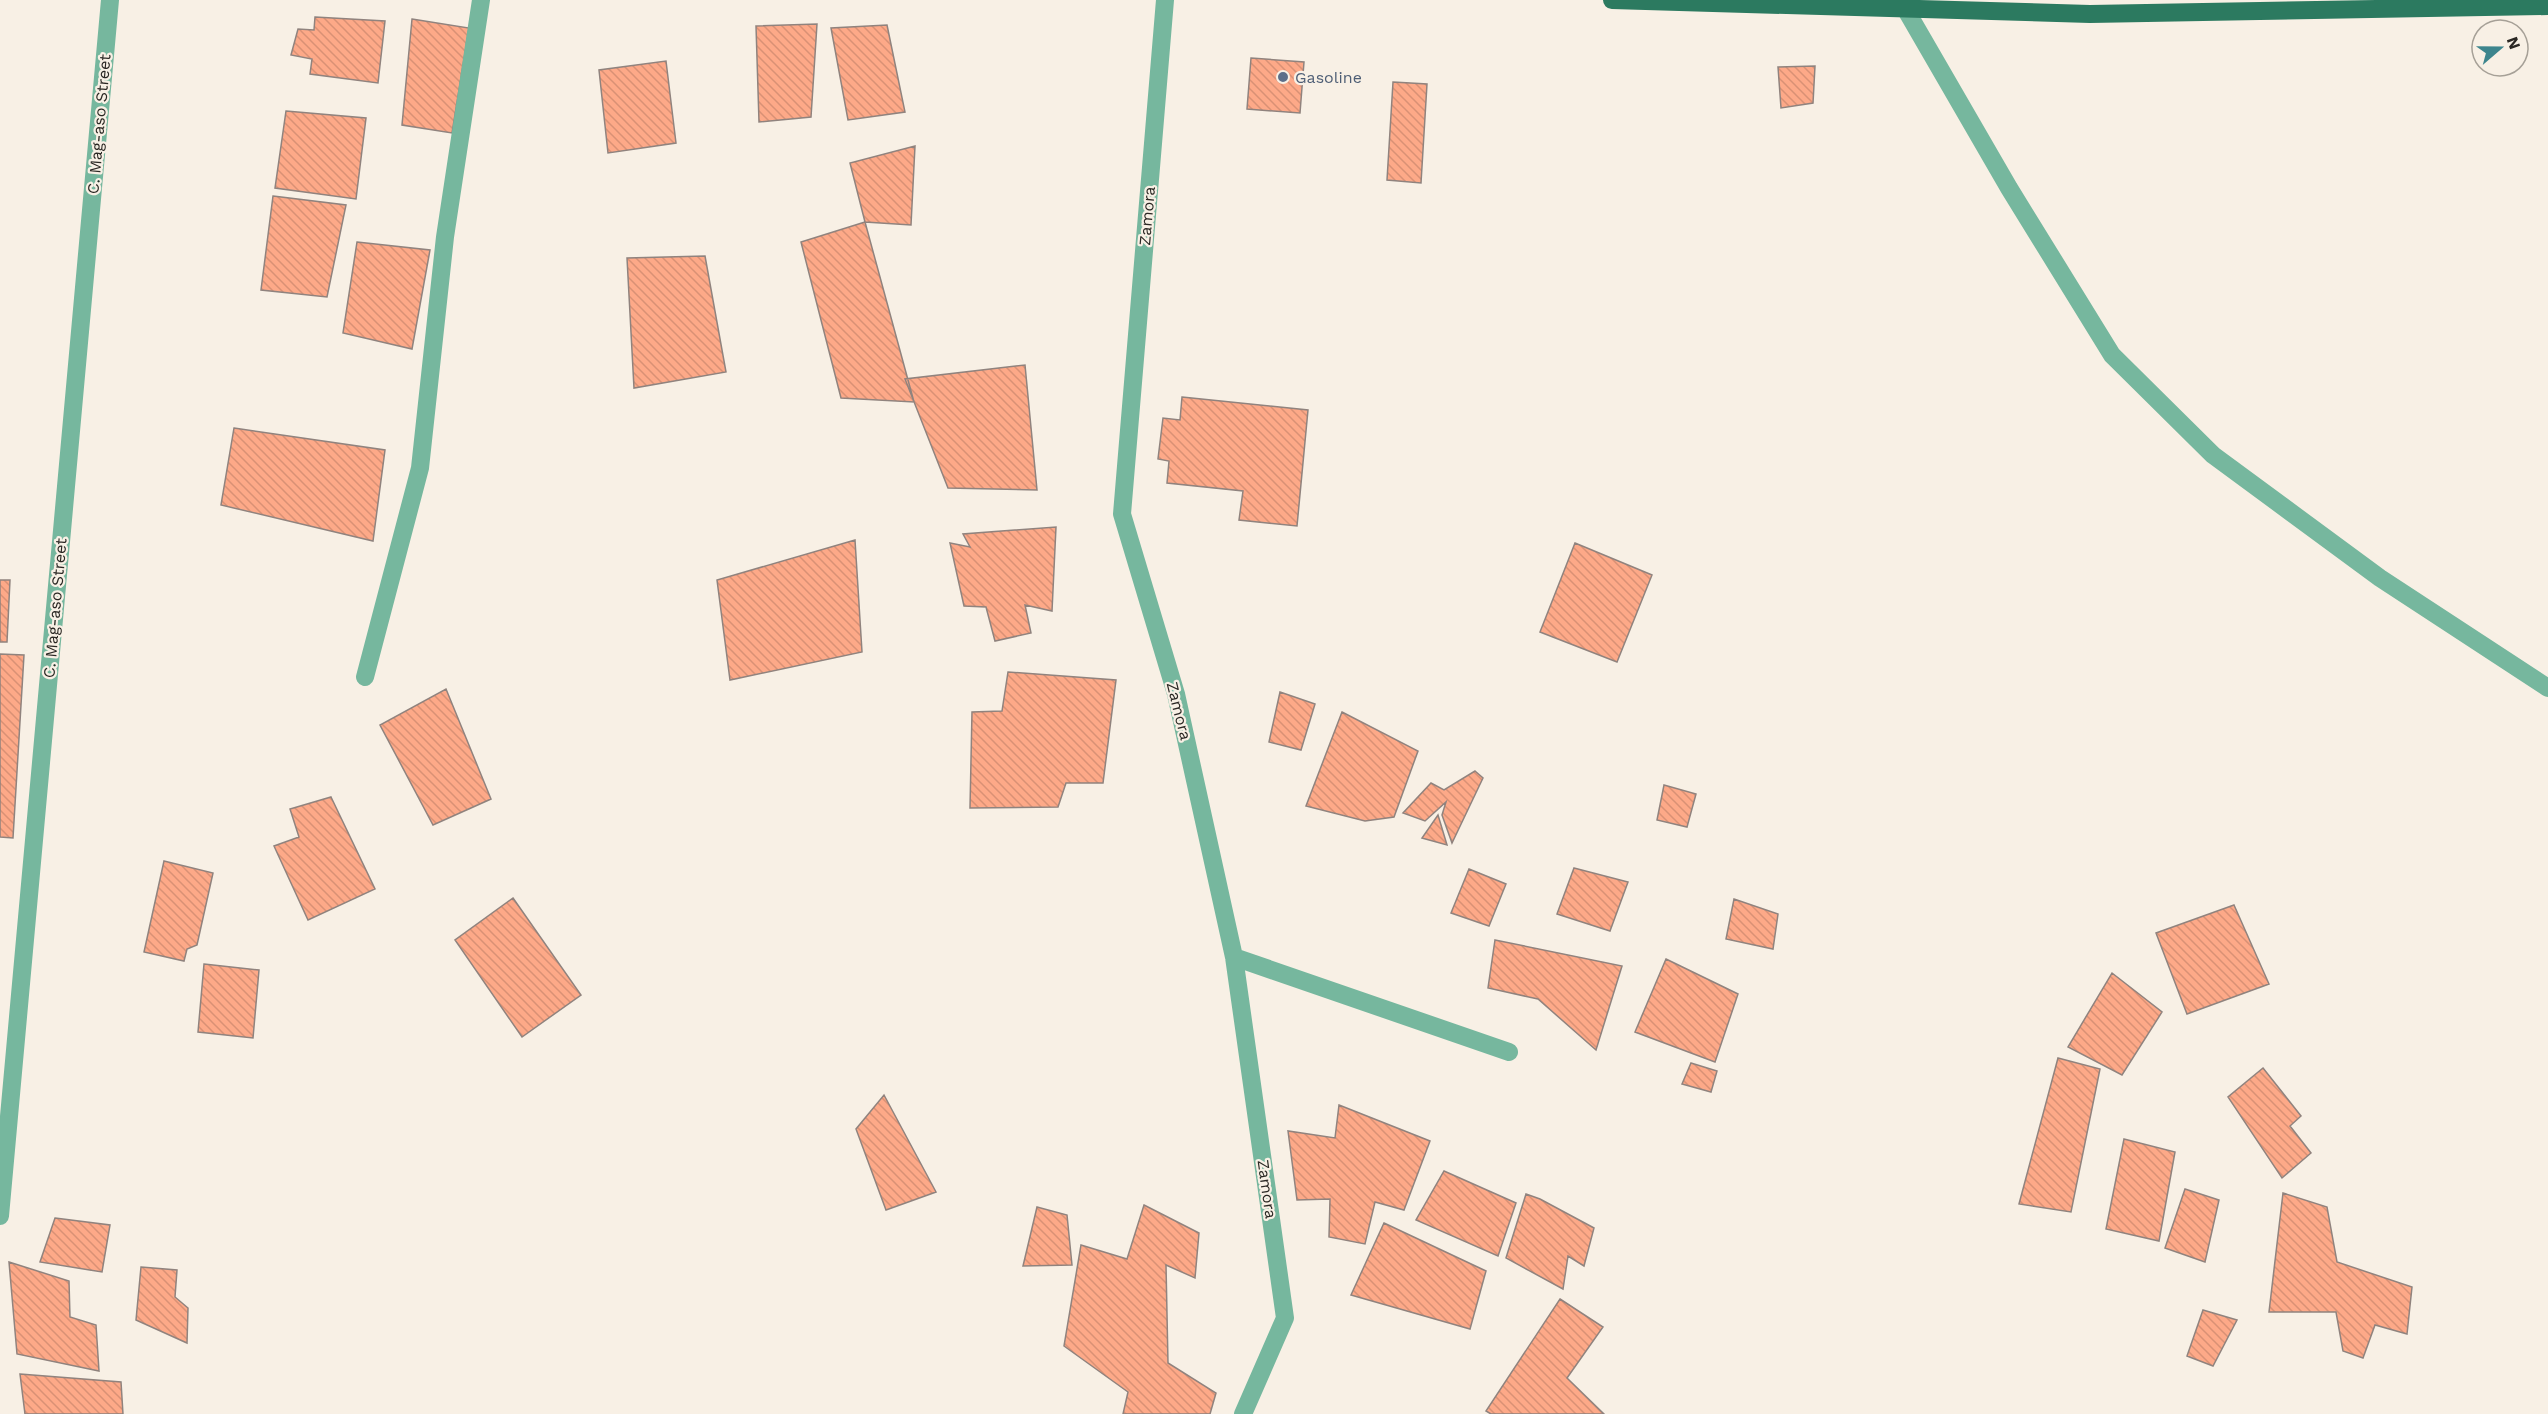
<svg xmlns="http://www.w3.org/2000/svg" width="2548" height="1414" viewBox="0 0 2548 1414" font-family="'Work Sans',sans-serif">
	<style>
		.building { fill: url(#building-back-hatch); stroke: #90837e; stroke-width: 1.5 }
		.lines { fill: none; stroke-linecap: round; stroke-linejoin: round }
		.minor { stroke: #76b79e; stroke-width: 18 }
		.major { stroke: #2c7a60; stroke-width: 18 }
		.service-dot { fill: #5c6f8a; stroke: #f8f0e5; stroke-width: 2 }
		.labels { text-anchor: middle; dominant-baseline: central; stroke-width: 4.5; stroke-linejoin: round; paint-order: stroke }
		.service-label { font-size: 16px; fill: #4e5e75; stroke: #f8f0e5; text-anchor: start }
		.street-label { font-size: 16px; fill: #2a2723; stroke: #f8f0e5 }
	</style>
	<defs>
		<pattern id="building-back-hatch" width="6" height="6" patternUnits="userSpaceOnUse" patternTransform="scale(1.5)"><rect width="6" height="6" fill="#fda988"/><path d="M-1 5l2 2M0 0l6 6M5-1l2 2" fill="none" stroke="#d99175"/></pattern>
	</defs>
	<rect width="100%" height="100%" fill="#f8f0e5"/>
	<!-- building -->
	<path class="building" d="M315,17L385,21L378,83L310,74L312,59L291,55L298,29L314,30Z
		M412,19L469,28L452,133L402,125Z
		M817,24L811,117L759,122L756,26Z
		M887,25L905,112L848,120L831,28Z
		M1251,58L1304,62L1300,113L1247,109Z
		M666,61L676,143L608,153L599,70Z
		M1815,66L1813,103L1781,108L1778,67Z
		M1393,82L1427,84L1421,183L1387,180Z
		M286,111L366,118L356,199L275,188Z
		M915,146L911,225L865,222L850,163Z
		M273,196L346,205L327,297L261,290Z
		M865,222L914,402L841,398L801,242Z
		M357,242L430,250L412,349L343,333Z
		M705,256L726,372L634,388L627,258Z
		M1025,365L1037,490L948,488L905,379Z
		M1182,397L1308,410L1297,526L1239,520L1243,491L1167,483L1169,461L1158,459L1163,418L1180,420Z
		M234,428L385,450L373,541L221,505Z
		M1056,527L1052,611L1025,605L1031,633L995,641L986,607L964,606L950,543L970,547L963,534Z
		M855,540L862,652L730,680L717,580Z
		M1575,543L1652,575L1617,662L1540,632Z
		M0,580H10L7,642H0Z
		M0,654L24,655L13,838L0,837Z
		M1008,672L1116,680L1103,783H1066L1058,807L970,808L972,712L1002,711Z
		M446,689L491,799L433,825L380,725Z
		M1280,692L1315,704L1301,750L1269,742Z
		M1342,712L1418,751L1394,817L1365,821L1306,806Z
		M1475,771L1483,778L1452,843L1442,815L1446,802L1425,821L1403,813L1431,783L1444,790Z
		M1664,785L1696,794L1687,827L1657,820Z
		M331,797L375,889L308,920L274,846L299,837L290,809Z
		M1438,815L1447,845L1422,838Z
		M164,861L213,873L197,945L187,949L184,961L144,952Z
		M1574,868L1628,882L1610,931L1557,914Z
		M1469,869L1506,884L1489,926L1451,913Z
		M513,898L581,995L522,1037L455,940Z
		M1734,899L1778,914L1773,949L1726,939Z
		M2234,905L2269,984L2187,1014L2156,933Z
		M1495,940L1622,966L1596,1050L1538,999L1488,988Z
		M1666,959L1738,994L1715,1062L1635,1032Z
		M204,964L259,970L253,1038L198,1032Z
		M2112,973L2162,1012L2122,1075L2068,1047Z
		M2058,1058L2100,1069L2071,1212L2019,1204Z
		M1691,1063L1717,1071L1711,1092L1682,1084Z
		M2263,1068L2301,1116L2290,1126L2311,1153L2282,1178L2228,1097Z
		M884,1095L936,1192L886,1210L856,1129Z
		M1339,1105L1430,1141L1404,1210L1375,1202L1365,1244L1329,1237L1330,1199L1297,1200L1288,1131L1335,1138Z
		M2124,1139L2175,1152L2159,1241L2106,1229Z
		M1444,1171L1516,1203L1498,1256L1416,1220Z
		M2185,1189L2219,1200L2205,1262L2165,1248Z
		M2283,1193L2327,1207L2337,1262L2412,1287L2407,1334L2375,1325L2363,1358L2343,1351L2336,1312H2269Z
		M1526,1194L1540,1199L1594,1228L1584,1266L1568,1256L1563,1289L1506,1258Z
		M1144,1205L1199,1233L1195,1278L1166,1265L1168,1363L1216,1393L1210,1414H1123L1128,1392L1064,1346L1081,1245L1127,1259Z
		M1037,1207L1067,1215L1072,1265L1023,1266Z
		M55,1218L110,1225L102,1272L40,1262Z
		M1384,1223L1486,1271L1470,1329L1351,1295Z
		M9,1262L69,1281L70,1317L96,1325L99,1371L17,1354Z
		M141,1267L177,1270L175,1297L188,1308L187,1343L136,1320Z
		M1560,1299L1603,1327L1567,1378L1604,1414H1491L1486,1411Z
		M2203,1310L2237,1320L2213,1366L2187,1356Z
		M20,1374L121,1382L123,1414H25Z"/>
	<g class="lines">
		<!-- minor -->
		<path class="minor" d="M1165,0L1122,514L1176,694L1234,957L1285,1318L1243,1414
			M1906,10L2009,188L2112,355L2213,455L2380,578L2548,688
			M365,677L420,468L445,237L481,0
			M1234,957L1509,1052
			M0,1216L110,0"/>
		<!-- major -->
		<path class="major" d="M1612,0L2090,14L2548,6"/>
	</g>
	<!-- markers -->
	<circle class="service-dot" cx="1283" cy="77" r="6"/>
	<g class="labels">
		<!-- service labels -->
		<g class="service-label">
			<text x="1295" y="77">Gasoline</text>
		</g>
		<!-- street labels -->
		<g class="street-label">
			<text transform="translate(99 124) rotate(-85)">C. Mag-aso Street</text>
			<text transform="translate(1147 216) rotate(-85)">Zamora</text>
			<text transform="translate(55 608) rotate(-85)">C. Mag-aso Street</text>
			<text transform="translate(1179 711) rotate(76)">Zamora</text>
			<text transform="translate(1267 1189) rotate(82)">Zamora</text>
		</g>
	</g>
	<!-- north arrow -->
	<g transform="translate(2500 48) rotate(70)"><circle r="28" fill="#f8f0e5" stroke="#a6a097" stroke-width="1.5"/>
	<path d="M0-4.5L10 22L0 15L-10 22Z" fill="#3d858d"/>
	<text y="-9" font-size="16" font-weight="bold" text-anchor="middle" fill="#2a2723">N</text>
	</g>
</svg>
